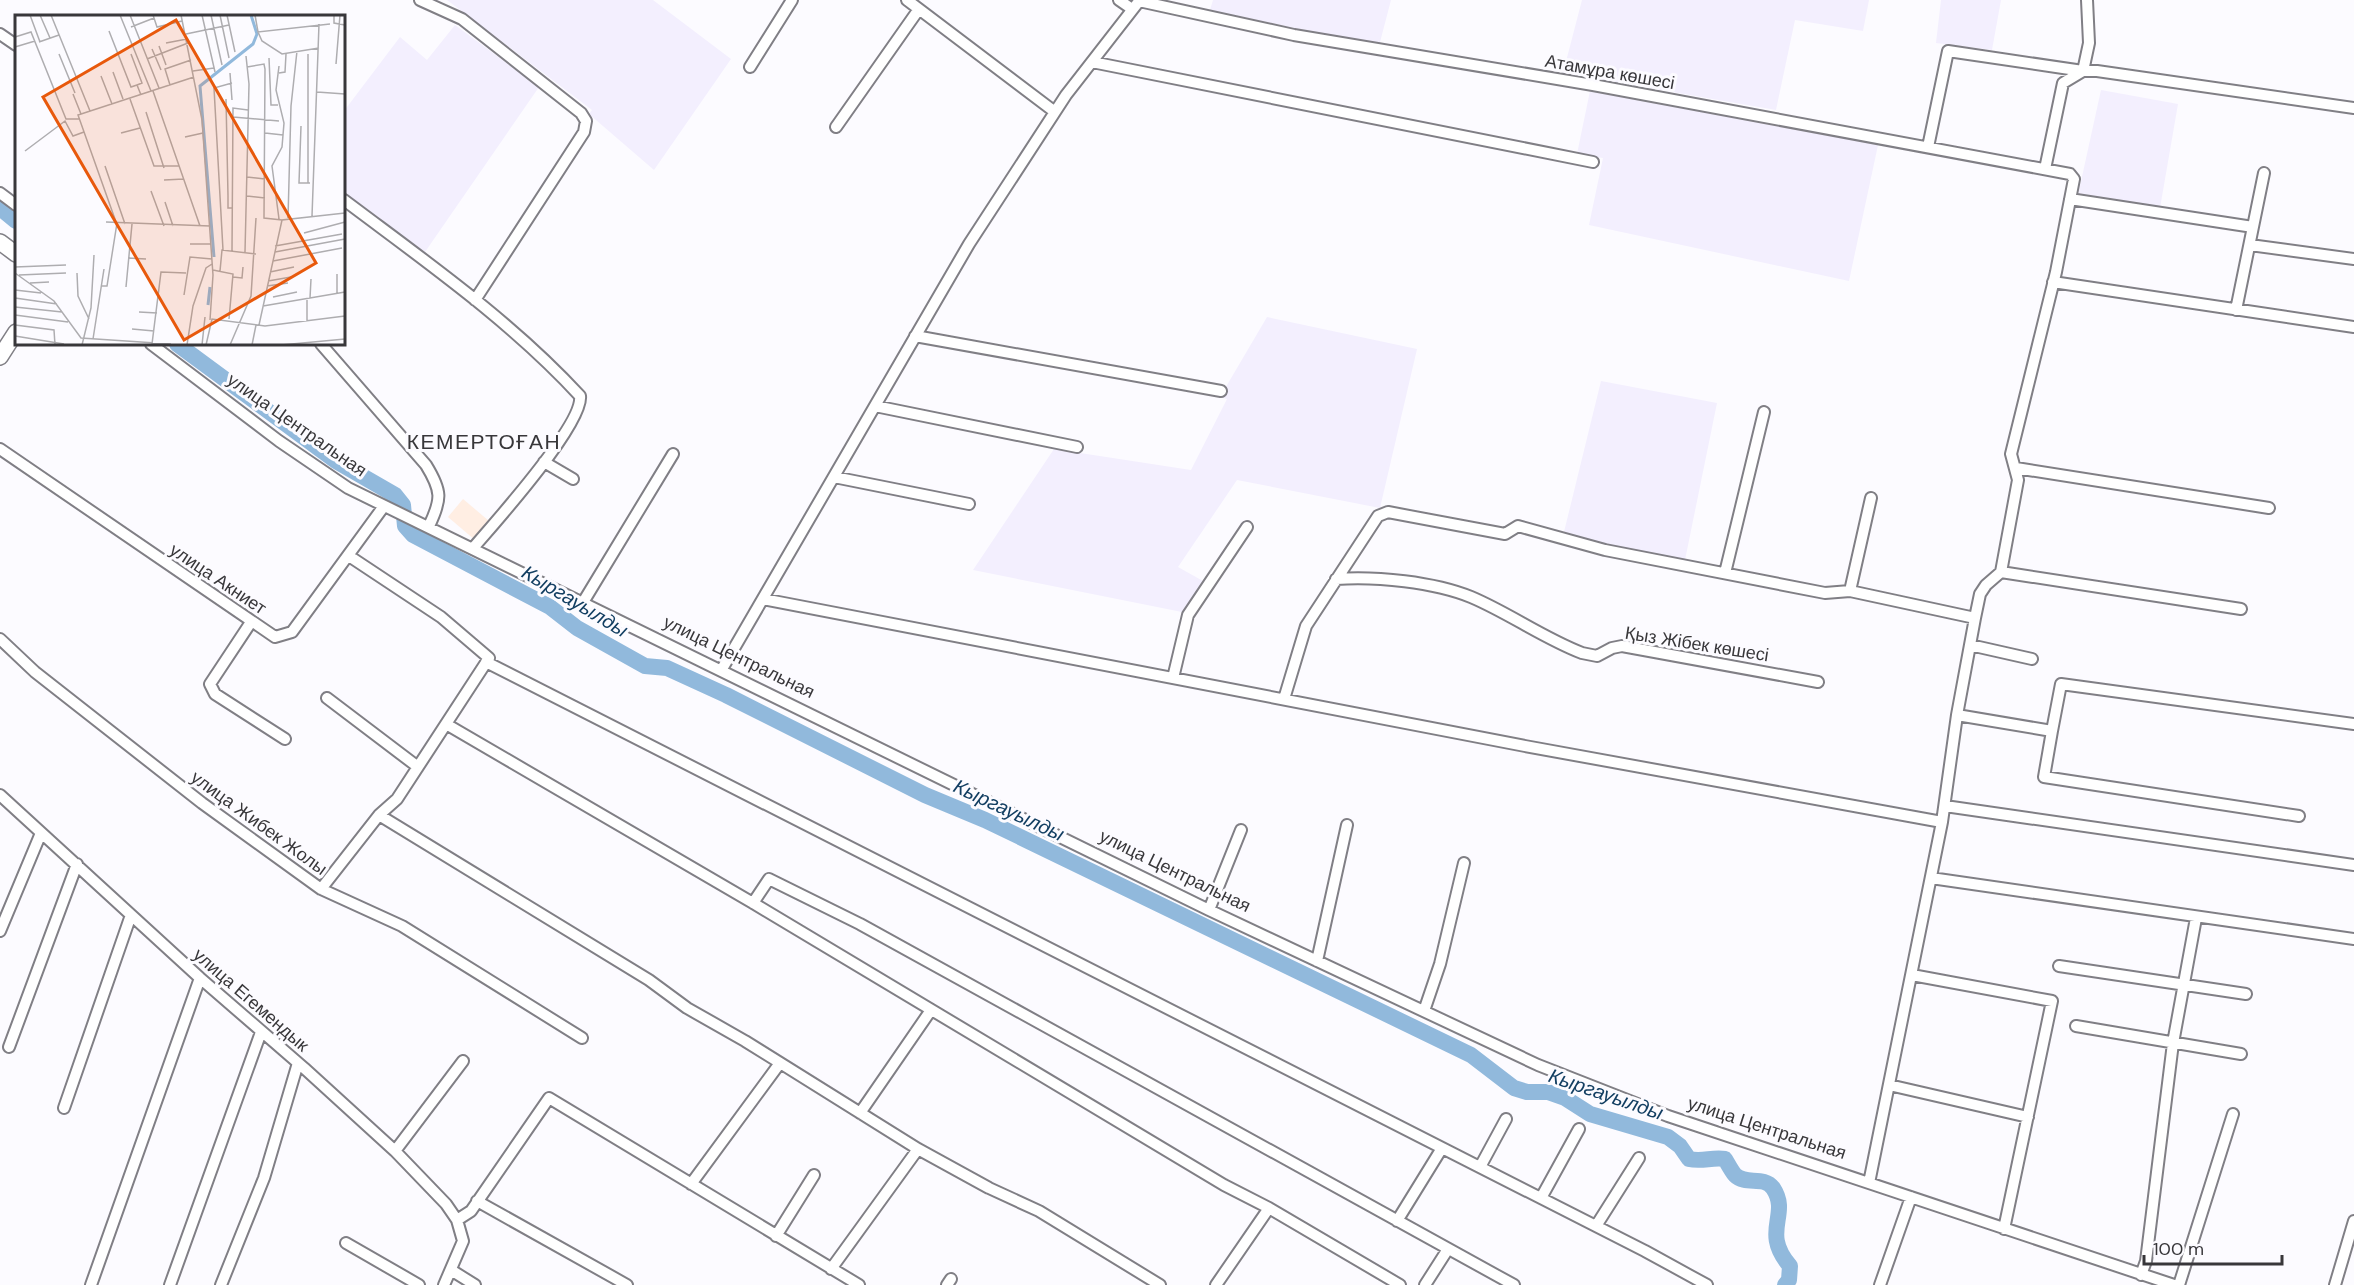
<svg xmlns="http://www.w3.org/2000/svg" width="2354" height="1285" viewBox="0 0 2354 1285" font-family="'DM Sans',sans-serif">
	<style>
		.commercial { fill: #ffeee3 }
		.built { fill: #f3effe }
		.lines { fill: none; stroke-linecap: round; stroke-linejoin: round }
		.river { stroke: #91b9dc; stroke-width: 16 }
		.street-casing { stroke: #807f85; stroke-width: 14 }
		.secondary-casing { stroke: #807f85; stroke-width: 18 }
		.street { stroke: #fff; stroke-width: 10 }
		.secondary { stroke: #fff; stroke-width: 15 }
		.labels { text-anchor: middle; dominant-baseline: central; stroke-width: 6; stroke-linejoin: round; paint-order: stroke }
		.street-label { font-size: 18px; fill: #38373a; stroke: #fcfbff }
		.water-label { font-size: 20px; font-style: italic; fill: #133f62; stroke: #fcfbff }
		.quarter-label { font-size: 21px; letter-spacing: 1.5px; fill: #38373a; stroke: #fcfbff }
		.inset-river { fill: none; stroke: #91b9dc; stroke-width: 3 }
		.inset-road { fill: none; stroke: #aeadb0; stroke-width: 1.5 }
		.view { fill: #e8590c; fill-opacity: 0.15; stroke: #e8590c; stroke-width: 3 }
		.inset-edge { fill: none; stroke: #38373a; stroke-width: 3 }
	</style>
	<rect width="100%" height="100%" fill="#fcfbff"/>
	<!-- commercial -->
	<path class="commercial" d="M463,499L489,521L475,540L448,517Z"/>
	<!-- built -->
	<path class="built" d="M447,0H653L731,59L654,170L589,114L592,110Z
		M1213,0H1391L1379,46L1210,10Z
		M1582,0H1869L1863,31L1795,20L1776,110L1563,73Z
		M1941,0H2001L1992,50L1936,43Z
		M455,25L539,87L425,252L344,192V111L400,37L427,60Z
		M2101,90L2178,104L2160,208L2078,195Z
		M1590,91L1878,145L1849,281L1589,225L1603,158L1577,154Z
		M1267,317L1417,349L1380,508L1237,480L1178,567L1203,581L1182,612L973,570L1054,449L1191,470L1227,399L1220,397Z
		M1601,381L1717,403L1685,560L1611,546L1564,532Z"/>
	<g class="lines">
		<!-- river -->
		<path class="river" d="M0,208L16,221
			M177,344L336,461L395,495L403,505L405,526L413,535L550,607L577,628L645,666L667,668L726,695L925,795L985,820L1471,1055L1514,1088L1527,1092H1548L1565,1098L1590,1114L1668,1137L1680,1146L1689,1159C1702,1162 1712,1157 1725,1159C1728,1164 1731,1170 1735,1175C1746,1186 1763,1175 1773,1188C1791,1215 1760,1231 1790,1266L1789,1280L1785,1285"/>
		<defs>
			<path id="street" d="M420,0L462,19L581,113L586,121L584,132L475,300
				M907,0L1055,112
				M1119,0L1132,9
				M1139,1L1294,35L1593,85L2070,174L2074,179L2056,272L2011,454L2018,480L2001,572L1986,585L1980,594L1975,618L1957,715L1942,822L1869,1183
				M0,34L16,45
				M1092,62L1593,162
				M750,67L792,0
				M836,127L919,9
				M1928,147L1948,51L2083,71L2089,43L2087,0
				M2045,169L2063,83L2083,71H2097L2354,108
				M0,193L16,205
				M2070,199L2253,227
				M344,200C425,261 511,321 580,396C584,423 494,524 473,548
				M2250,245L2354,259
				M2053,282L2354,327
				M2236,310L2264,173
				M915,336L1221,391
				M151,344L279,441L348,488L1209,910L1538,1065L1668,1116L2174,1285
				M321,344L426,465C442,491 442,499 429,526
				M875,406L1077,447
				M0,449L275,637L292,632L384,506
				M544,462L573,479
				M2016,468L2269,508
				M834,477L969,504
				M2001,572L2241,609
				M1725,573L1764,412
				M1336,579C1376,576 1434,582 1471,597C1509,613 1543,638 1582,653L1597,656L1612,648L1622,646L1818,682
				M1850,591L1871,498
				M763,599L1525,746L1942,822
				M582,604L673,454
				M251,622L210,684L215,694L285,739
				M0,639L35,672L202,803L321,889L402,926L582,1038
				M1970,645L2032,659
				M486,662L1645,1251L1707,1285
				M722,669L969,244L1066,95L1140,0
				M1173,678L1188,615L1247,527
				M327,698L418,767
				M1284,699L1306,626L1378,516L1388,512L1505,534L1518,526L1605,550L1825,593L1850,591L1975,618
				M1957,715L2052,731L2061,684L2354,724
				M446,724L753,903L1224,1185L1269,1208L1400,1285
				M2052,731L2044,777L2299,816
				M0,795L200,978L304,1068L395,1151L446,1204L457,1220L463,1241L444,1285
				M1945,806L2354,865
				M379,815L649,980L687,1008L745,1041L918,1149L989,1188L1039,1211L1160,1285
				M1931,878L2354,939
				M321,889L379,815L397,799L489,658L441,617L349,556
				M753,903L769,879L860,924L1514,1285
				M1209,910L1241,830
				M0,931L41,833
				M1317,961L1347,825
				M2059,966L2246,994
				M1912,975L2052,1001L2004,1229
				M1424,1011L1440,964L1464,863
				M2076,1026L2241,1054
				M9,1047L77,864
				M1889,1085L2028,1117
				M64,1108L131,915
				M860,1113L931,1010
				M395,1151L463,1061
				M1480,1167L1506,1119
				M691,1184L780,1063
				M1541,1198L1579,1129
				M477,1201L627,1285
				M457,1220L471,1211L549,1098L859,1285
				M1397,1221L1442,1148
				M1596,1226L1639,1158
				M776,1236L814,1175
				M346,1243L419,1285
				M831,1269L918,1149
				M451,1270L475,1285
				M2141,1275L2146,1261L2173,1043L2196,918
				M91,1285L200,978
				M170,1285L261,1032
				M221,1285L264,1178L298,1063
				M947,1285L951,1279
				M1216,1285L1269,1208
				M1425,1285L1448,1249
				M1880,1285L1911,1197
				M2179,1285L2233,1114
				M2335,1285L2354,1221"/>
			<path id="secondary" d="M0,242L16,254
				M0,357L16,332"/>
		</defs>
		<!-- street casing -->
		<use href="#street" class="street-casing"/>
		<!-- secondary casing -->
		<use href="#secondary" class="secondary-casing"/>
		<!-- street -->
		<use href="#street" class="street"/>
		<!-- secondary -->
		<use href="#secondary" class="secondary"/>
	</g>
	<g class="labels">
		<!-- street labels -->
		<g class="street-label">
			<text transform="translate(1610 72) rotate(10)">Атамұра көшесі</text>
			<text transform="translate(297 425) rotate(35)">улица Центральная</text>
			<text transform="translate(218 579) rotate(34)">улица Акниет</text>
			<text transform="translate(1697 644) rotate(9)">Қыз Жібек көшесі</text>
			<text transform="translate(739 657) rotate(26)">улица Центральная</text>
			<text transform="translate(259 823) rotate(36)">улица Жибек Жолы</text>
			<text transform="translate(1175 871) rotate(26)">улица Центральная</text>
			<text transform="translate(251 1000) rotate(41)">улица Егемендык</text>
			<text transform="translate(1767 1128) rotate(18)">улица Центральная</text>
		</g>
		<!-- water labels -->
		<g class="water-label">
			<text transform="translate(575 601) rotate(31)">Кыргауылды</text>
			<text transform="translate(1009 810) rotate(25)">Кыргауылды</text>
			<text transform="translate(1606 1094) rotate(19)">Кыргауылды</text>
		</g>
		<!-- quarter labels -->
		<g class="quarter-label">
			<text x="484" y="442">КЕМЕРТОҒАН</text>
		</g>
	</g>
	<!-- overview -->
	<g transform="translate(15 15)">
		<rect width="330" height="330" fill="#fcfbff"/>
		<path class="inset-river" d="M199,242L185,71L238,29L242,19L236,0M193,290L195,272"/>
		<path class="inset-road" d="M15,0L25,27M25,0L35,23M36,0L75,96M105,0L136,76M115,0L144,73M138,0L142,12L167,6M166,0L187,105L198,260L195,305M187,0L200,57M196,0L207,50M205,0L214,43M212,0L220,37M240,0L243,17L315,9M319,0V8L330,10M116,12L139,3M94,16L116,72L122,70L126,80M243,17L247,26L267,39L304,33M171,19L214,10M0,22L16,17L51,104H64M24,27L44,20M151,28L172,24M144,31L151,50M0,32L20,26M137,34L146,55M44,39L60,78M116,39L127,68L122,70M254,43L256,90H263M132,44L173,28M321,49L325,0M232,52L249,49L250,54L249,203L267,205M178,56L199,53M98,57L108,84M215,58L217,85M264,58L270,57L271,39M86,61L97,89M155,70L150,54L176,45M138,76L185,211M302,77L330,79M58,79L66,99M115,84L139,151H164M211,84L213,181V193H217M131,97L149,153M218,102L264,106M286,111L284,168H295M106,118L125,113M250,118L268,120M170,122L188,118M10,136L50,106L58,121L69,117M90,151L110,209M232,162L250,164M149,165L169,164M293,168V39M136,176L149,211M232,181L250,183M150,187L158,211M297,201L304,9M273,203L276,91L282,36M264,204L257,151L267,132L269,108L261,75L264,51M91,207L195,211M101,207L63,100L179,62M289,218L330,207M175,229H196M260,231L327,219M208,235L199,73L217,68M217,236L218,93L233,95M230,237L234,69L231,41M260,237L330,224M113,243L131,244M258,246L327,233M0,252L51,250M198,255L218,259L214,304M205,256L207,235L241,239M255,257L279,252M0,258L39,286L66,323L156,329M62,258L63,281L74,304M4,260L51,258M218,262L227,263L228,252M253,266L276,262M15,268L34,267M87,271H92L102,208M252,271L273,268M111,272L117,209M0,275L26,278M322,279V259M169,280L175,242L197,244M258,282L282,277M0,283L42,289M295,283L296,264M248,291L330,277M0,292L47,297M124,297L142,298M0,300L53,307M292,306V283M0,310L39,315L40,330M244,310L267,205L330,198M117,314L139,316M0,321L49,329M78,324L89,254M137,329L146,257L171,258M67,330L76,293L79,240M172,330L178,291L191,253L197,249M187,330L190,302M191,330L197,304L250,311L330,301M215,330L236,281L241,203M237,330L241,310M266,330L330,324"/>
		<path class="view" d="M161,5L301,248L169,325L28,82Z"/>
		<rect width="330" height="330" class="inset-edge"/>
	</g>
	<!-- scale -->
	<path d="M2144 1255v9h138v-9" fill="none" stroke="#38373a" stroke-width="3"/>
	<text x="2153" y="1255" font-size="18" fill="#38373a" stroke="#fcfbff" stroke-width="4.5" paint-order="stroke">100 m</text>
</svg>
